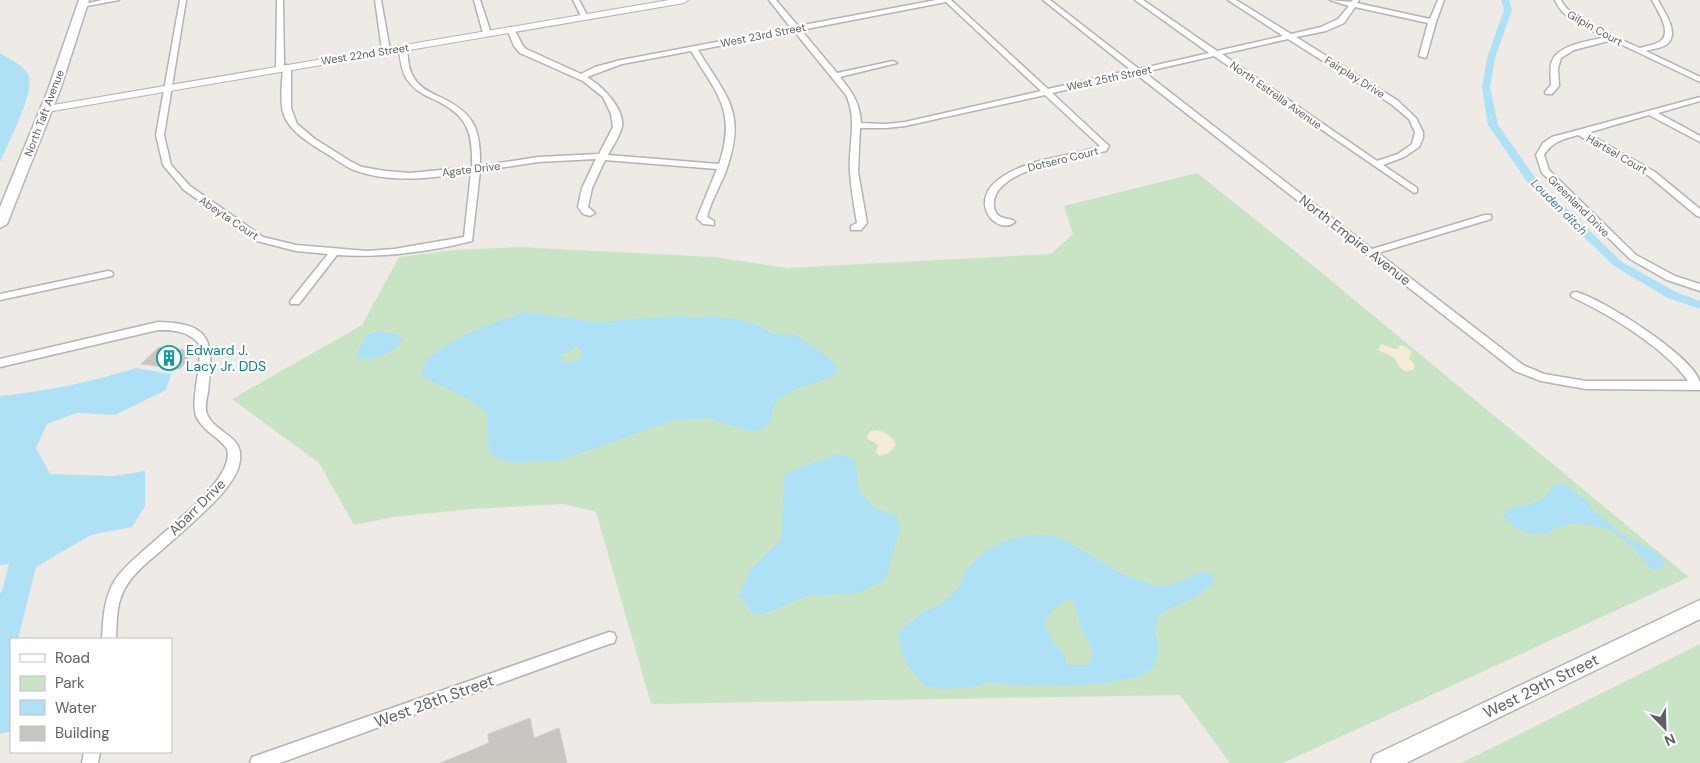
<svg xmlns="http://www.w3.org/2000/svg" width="1700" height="763" viewBox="0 0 1700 763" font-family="'DM Sans',sans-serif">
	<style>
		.green { fill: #c9e3c5 }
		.sand { fill: #f6ebd8 }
		.water { fill: #aee1f6; fill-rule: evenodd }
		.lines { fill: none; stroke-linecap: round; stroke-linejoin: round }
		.canal { fill: #aee1f6; fill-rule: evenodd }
		.building { fill: #c9c6c2; stroke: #d2ccc5 }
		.minor-casing { stroke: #b1b3b6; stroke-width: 3 }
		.tertiary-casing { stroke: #b1b3b6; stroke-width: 2 }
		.secondary-casing { stroke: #b2b5b9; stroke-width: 3 }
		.minor { fill: #fff; fill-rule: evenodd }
		.tertiary { fill: #fff; fill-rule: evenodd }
		.secondary { fill: #fff; fill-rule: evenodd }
		.labels { text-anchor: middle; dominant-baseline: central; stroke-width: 4.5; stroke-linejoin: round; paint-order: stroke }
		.far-street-label { font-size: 11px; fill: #5d6164; stroke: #fff }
		.far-water-label { font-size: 12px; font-style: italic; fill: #467896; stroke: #fff }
		.street-label { font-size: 14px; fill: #5d6164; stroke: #fff }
		.culture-label { font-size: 14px; fill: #0d838f; stroke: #fff; text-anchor: start }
		.near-street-label { font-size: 16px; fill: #5d6164; stroke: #fff }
	</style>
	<rect width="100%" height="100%" fill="#eeebe6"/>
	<!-- green -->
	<path class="green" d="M1197,173L1305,259L1689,577L1283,763H1230L1180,695L651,704L596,512L564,504L472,509L394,517L354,525L319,463L232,399L362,325L399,257L456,250L518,247L714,257L787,268L1051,254L1073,234L1064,206Z
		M1700,644V763H1461Z"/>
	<!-- sand -->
	<path class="sand" d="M1381,344L1395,349L1399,348V345L1404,346L1412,351L1409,358L1414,364V370L1405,371L1399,367C1396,356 1388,355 1378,350Z
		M877,430C886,432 893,437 896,445L887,454L879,456L876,452L878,445L867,438L869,432Z"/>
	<!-- water -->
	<path class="water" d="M0,53C9,59 22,64 28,74C37,89 7,145 0,162Z
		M527,312L596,322L678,316L692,318L710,316L741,320L762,327L772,334L795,335L820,351L836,365L837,372L827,379L795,389L777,400L773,409L770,422L764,429L752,432L707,418L675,420L561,460L510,463L491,455C485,439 490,427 487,415C483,403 438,385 426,379L422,374C423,346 503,318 527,312ZM576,345L581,351L582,359L568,363L561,361V354L570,352Z
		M380,331L399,335L402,339V342C390,354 374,362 357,358V353L367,335Z
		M136,368L171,374L166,390L115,415L77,413L47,424L36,448L50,474L114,476L145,471V506L132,527L91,535L36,567L18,639H11V731L0,734V593L2,591L9,564L0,565V396C46,391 92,382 136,368Z
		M838,454L855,460L859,492L876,509L896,515L900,530L885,581L858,593L808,596L761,615L753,613L739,596L750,570L781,539L785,473Z
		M1556,483L1567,485L1586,501L1594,511L1630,540L1649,548L1664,560L1662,568L1653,570L1634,549L1611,530L1578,523L1555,528L1549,533L1530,534L1516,528L1502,514L1514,507L1530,505L1546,496Z
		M1046,535L1061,538L1120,573L1159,587L1173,584L1204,571L1213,575L1212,584L1195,598L1169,609L1158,616L1155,633L1159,645L1155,665L1142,676L1100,684L1027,686L987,682L974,687L942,689L925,686L908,666L901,650L899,632L923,612L940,605L952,595L961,585L966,570L985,552L1002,542L1025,536ZM1067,599L1073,601L1082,630L1092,649V662L1085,665H1067L1064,653L1053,642L1044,622L1055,609Z"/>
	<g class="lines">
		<!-- canal -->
		<path class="canal" d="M1501,0H1509L1512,10L1495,58L1490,87L1498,125L1536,179L1622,262L1676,292L1700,301V309L1668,298L1614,266L1528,183L1488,125L1482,87L1487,58L1504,10Z"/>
	</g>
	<!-- building -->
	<path class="building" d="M159,347L195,351L180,369L141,364Z
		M530,718L534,738L559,728L567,763H440L489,743L488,734Z"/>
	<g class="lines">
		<defs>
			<path id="minor" d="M102,0H119L82,7L79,5Z
				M180,0H186L164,135L171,165L190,186L263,237L296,245L367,251L394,249L464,237L471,172C434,178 391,184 354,170C342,165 333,157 322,151C308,142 293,133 285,118C279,104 282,85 283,69L280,70L276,68L277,0H283L284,66L287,65L291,67V108L297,124L315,139L350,161L362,167L385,171L410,173L472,167C473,130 467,115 433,99C422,94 413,89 406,78C401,69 400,58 399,48L403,46L407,48C408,58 408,69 414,78C419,87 429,92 438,96C473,112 481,127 480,166L538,157L599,154L613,127L611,114L603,97L583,81L520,53L514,46L507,29L511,27C518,31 519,43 526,49L581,74L595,67L621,60L791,28L769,0H776L798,26L936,0H951L1048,89L1131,70L1043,0H1050L1139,69L1209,53L1135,0H1143L1217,51L1283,36L1228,0H1236L1291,34L1321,27L1338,19L1349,6L1330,0L1351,2L1353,0H1359L1357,3L1430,19L1438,0H1444L1436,22L1426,58L1419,56L1428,23L1355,7L1344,23L1326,31L1296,37L1397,100L1416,118L1423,132V138L1419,147L1404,157L1383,165L1417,188V192L1414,193L1214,56L1144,72L1372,249L1485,215H1491V219L1378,253L1523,365L1544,374L1586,381H1688C1665,348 1609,314 1572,297L1571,295L1572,293L1576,292C1603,299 1693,356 1700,382C1700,385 1700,387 1700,390L1586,389L1541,381L1515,371L1136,74L1052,93L1109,146L1106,151C1080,157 990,169 994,206C995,218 1004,218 1013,220L1015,222C997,237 965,201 1002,177C1032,157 1068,158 1100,146L1045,95L905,126L886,128H860L858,172L867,223L861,230H851V226L857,223C854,206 851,189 850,172C848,145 858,120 846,95L794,31L698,50C727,98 747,111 726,171C720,186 711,201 707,217L714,221V225L703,224L697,218L717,169L605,160L592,188L588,207L595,213L590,216L583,214L578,207L582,188L596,159L538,162L480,171L472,241C428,252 382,258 337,255L299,304H291L290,302L291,300L328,254L296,251L257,241L184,190L163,165L156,135ZM946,2L1041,91L905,122L886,124L861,123C860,103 852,92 840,77L897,63L893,61L837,73L801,30ZM1288,39L1391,104L1409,119L1415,132L1412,144L1398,154L1377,161L1222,54ZM691,51C717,94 737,111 719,164L608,155C612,147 618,139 621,130C628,111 602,86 587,77L622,64Z
				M375,0H381L390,50L386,52L382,50Z
				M474,0H480L491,33L490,35L483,33Z
				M573,0H579L588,17L586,18H582Z
				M1555,0H1561C1571,22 1618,38 1640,48C1646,46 1653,45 1659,42C1674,34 1657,10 1652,0H1658C1664,12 1681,34 1666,45C1661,48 1652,49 1646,51L1700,77V82L1612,40L1574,50L1561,58L1558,68L1559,86L1552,94H1546L1545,92L1551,85C1551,78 1549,68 1552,61C1559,44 1590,41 1606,37C1587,28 1563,20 1555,0Z
				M1700,97V101L1658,113L1700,136V142L1649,115L1587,133L1655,172L1700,209V217L1697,216L1649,176L1578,135C1564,139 1553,141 1544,155L1549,170L1636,255L1675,276L1700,284V291L1667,280L1630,259L1542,173L1536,155L1543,143L1552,137Z
				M108,271L112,272L113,274L112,276L0,300V294Z
				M158,322C215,323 213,344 208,392C207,398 204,408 207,414C217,437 249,434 238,469C234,479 226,489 219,497C201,516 182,532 163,549C149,561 132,574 124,590C116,605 117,623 116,639H102C103,619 104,597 115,580C136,548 238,485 227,449C219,437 204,432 197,418C189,402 203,365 199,344C189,331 173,330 158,330L0,367V359Z
				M609,632L614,633L616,638L614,643L609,644L280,763H250L252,757L258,755Z
				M84,752H100L98,763H82Z"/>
			<path id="tertiary" d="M669,0H688L684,3L47,112L42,109L47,106Z"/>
			<path id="secondary" d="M79,0H89L60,90L7,224L0,228V207L48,90Z
				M1700,600V619L1406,763H1371L1374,755Z"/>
		</defs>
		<!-- minor casing -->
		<use href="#minor" class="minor-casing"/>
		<!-- tertiary casing -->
		<use href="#tertiary" class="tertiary-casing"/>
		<!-- secondary casing -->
		<use href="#secondary" class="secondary-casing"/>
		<!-- minor -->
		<use href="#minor" class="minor"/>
		<!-- tertiary -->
		<use href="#tertiary" class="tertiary"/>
		<!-- secondary -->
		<use href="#secondary" class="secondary"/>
	</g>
	<!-- icons -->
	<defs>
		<symbol id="building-ring" viewBox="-11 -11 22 22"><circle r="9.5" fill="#fff" stroke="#0f9aa8" stroke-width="1.5"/><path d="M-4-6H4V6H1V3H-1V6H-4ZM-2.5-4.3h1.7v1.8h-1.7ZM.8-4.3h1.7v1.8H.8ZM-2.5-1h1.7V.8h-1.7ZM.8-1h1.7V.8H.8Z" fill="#0f9aa8"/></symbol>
	</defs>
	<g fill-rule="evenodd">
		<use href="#building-ring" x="155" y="344" width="28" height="28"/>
	</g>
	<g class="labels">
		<!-- far-street labels -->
		<g class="far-street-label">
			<text transform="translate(1595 28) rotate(29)">Gilpin Court</text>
			<text transform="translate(763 35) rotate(-11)">West 23rd Street</text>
			<text transform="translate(365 54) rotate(-9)">West 22nd Street</text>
			<text transform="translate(1355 77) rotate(32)">Fairplay Drive</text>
			<text transform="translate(1109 78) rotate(-12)">West 25th Street</text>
			<text transform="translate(1276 95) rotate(35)">North Estrella Avenue</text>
			<text transform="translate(44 113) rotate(-69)">North Taft Avenue</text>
			<text transform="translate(1617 154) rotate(30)">Hartsel Court</text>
			<text transform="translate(1063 159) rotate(-14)">Dotsero Court</text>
			<text transform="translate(471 169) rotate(-7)">Agate Drive</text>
			<text transform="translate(1579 206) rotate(45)">Greenland Drive</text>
			<text transform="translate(229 218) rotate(34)">Abeyta Court</text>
		</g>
		<!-- far-water labels -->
		<g class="far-water-label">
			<text transform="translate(1559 207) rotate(45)">Louden ditch</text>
		</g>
		<!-- street labels -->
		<g class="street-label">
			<text transform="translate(1355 240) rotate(38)">North Empire Avenue</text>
			<text transform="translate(197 507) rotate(-45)">Abarr Drive</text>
		</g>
		<!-- culture labels -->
		<g class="culture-label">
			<text x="186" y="350">Edward J.<tspan x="186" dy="16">Lacy Jr. DDS</tspan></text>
		</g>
		<!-- near-street labels -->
		<g class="near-street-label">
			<text transform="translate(1541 686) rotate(-26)">West 29th Street</text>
			<text transform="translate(434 701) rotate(-20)">West 28th Street</text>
		</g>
	</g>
	<!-- legend -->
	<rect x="10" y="638" width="162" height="115" fill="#ffffff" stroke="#bec0c1"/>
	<rect x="20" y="654" width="25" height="8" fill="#ffffff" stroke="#bec0c1"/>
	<text x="55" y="663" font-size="15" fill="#5d6164">Road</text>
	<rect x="20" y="676" width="25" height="15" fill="#c9e3c5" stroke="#bec0c1"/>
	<text x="55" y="688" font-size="15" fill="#5d6164">Park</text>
	<rect x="20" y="700" width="25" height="15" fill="#aee1f6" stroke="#bec0c1"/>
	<text x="55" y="713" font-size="15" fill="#5d6164">Water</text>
	<rect x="20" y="726" width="25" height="15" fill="#c9c6c2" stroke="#bec0c1"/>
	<text x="55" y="738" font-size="15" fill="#5d6164">Building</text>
	<!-- north arrow -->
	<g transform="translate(1665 728) rotate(157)" stroke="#ffffff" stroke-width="4" paint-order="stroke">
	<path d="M0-4L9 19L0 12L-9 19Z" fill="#5d6164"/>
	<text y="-8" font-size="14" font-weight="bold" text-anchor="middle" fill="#5d6164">N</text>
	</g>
</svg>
